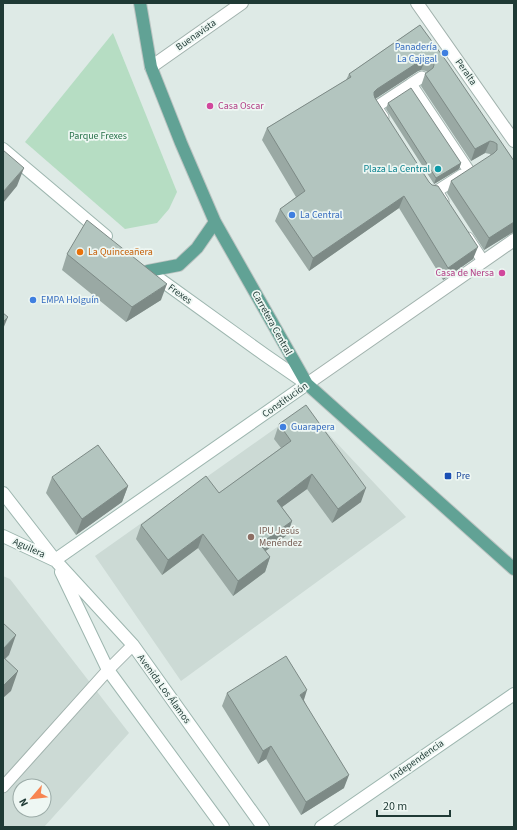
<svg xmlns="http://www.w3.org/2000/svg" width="517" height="830" viewBox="0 0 517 830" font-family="'Source Sans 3',sans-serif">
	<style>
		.built { fill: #ccdad5; fill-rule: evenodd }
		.green { fill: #b6ddc3 }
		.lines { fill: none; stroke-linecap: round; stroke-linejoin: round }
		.lane-casing { stroke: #a1b2ad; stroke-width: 13 }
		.street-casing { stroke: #a1b2ad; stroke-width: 14 }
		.secondary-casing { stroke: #9db6af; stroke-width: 14 }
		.primary-casing { stroke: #bcc4c2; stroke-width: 14 }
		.lane { stroke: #fff; stroke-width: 11 }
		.street { stroke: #fff; stroke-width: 12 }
		.secondary { stroke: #fff; stroke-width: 12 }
		.primary { stroke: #61a295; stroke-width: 12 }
		.wall { fill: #9aa9a4 }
		.shaded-wall { fill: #7d8a86 }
		.building { fill: #b3c5bf; stroke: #7d8a86 }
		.shop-dot { fill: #3f7fe0; stroke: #eef7f3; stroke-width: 1.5 }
		.hotel-dot { fill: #d1479c; stroke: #eef7f3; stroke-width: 1.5 }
		.culture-dot { fill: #0f9aa8; stroke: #eef7f3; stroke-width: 1.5 }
		.food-dot { fill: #e8710a; stroke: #eef7f3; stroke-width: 1.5 }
		.transit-dot { fill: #1a4fb4; stroke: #eef7f3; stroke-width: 1.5 }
		.education-dot { fill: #8d6e63; stroke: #eef7f3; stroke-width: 1.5 }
		.labels { text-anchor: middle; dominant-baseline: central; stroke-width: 3.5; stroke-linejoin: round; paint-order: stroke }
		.street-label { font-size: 10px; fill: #1f3a35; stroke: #eef7f3 }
		.shop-label { font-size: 10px; fill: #366cbe; stroke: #eef7f3; text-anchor: start }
		.hotel-label { font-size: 10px; fill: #b23c85; stroke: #eef7f3; text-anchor: start }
		.park-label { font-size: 10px; fill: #28724a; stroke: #eef7f3 }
		.culture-label { font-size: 10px; fill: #0d838f; stroke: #eef7f3; text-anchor: end }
		.food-label { font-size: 10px; fill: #c56008; stroke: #eef7f3; text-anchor: start }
		.transit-label { font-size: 10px; fill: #164399; stroke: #eef7f3; text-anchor: start }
		.education-label { font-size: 10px; fill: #785e54; stroke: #eef7f3; text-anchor: start }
	</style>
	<rect width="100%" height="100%" fill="#deeae6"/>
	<!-- built -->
	<path class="built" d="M304,408L406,517L181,681L95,556Z
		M3,576L10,579L129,733L44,827H3ZM20,786H44V810H20Z"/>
	<!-- green -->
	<path class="green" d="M113,33L177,192L169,209L157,223L125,229L25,142Z"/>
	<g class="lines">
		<defs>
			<path id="lane" d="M411,84L422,77
				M383,117L376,107L411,84L469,171
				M443,201L437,191L462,175
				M468,238L483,261
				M3,787L108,670L133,645"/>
			<path id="street" d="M417,3L514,141
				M151,67L242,3
				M307,384L514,240"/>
			<path id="secondary" d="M3,149L106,236
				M3,493L55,560L133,645L263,827
				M3,536L54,560
				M55,560L307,384L265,355L154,275
				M61,572L108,670L223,827
				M321,827L514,694"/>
			<path id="primary" d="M140,3L151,67L181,143L215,222L307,384L514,569
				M148,271L179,265L197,248L215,222"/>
		</defs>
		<!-- lane casing -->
		<use href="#lane" class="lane-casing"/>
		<!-- street casing -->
		<use href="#street" class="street-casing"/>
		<!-- secondary casing -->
		<use href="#secondary" class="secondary-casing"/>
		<!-- primary casing -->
		<use href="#primary" class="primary-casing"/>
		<!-- lane -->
		<use href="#lane" class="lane"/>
		<!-- street -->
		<use href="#street" class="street"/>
		<!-- secondary -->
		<use href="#secondary" class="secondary"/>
		<!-- primary -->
		<use href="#primary" class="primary"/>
	</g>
	<!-- wall -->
	<path class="wall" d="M420,25L514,161L510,234L484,250L447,193L451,181L491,156L490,154L485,153L471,161L421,86L425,74L427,72L426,71L421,70L418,71L375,99L473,259L443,280L399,208L309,271L275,221L280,209L296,197L262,140L267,128L346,80L349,74Z
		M388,103L461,163L459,169L434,184L386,109Z
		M67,254L161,300L126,322L62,270Z
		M279,424L361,502L332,523L307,489L282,507L292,521L287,535L265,551L270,557L265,572L233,596L198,548L162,575L136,539L141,525L219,493L281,448L274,439Z
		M52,477L128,486L122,502L76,535L46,493Z
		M227,693L304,700L344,788L301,815L266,759L258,764L222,706Z"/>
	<!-- shaded-wall -->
	<path class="shaded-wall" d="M426,58L421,70L418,71L372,101L374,92L377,89L423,59Z
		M490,141L485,153L471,161L475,149Z
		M461,163L459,169L434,184L436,178Z
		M24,168L17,186L3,203V192Z
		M404,196L399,208L309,271L313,258Z
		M514,222V232L510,234L484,250L489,238Z
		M478,247L473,259L443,280L448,268Z
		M167,284L161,300L126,322L132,307Z
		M8,317L3,329V322Z
		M312,474L307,489L271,515L277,501Z
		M128,486L122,502L76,535L82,519Z
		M366,488L361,502L332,523L338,509Z
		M292,521L287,535L255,559L260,544Z
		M203,534L198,548L162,575L168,560Z
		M270,557L265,572L233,596L238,581Z
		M16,635L9,655L3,661V649Z
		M18,671L11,691L3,698V686Z
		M307,690L303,703L300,695Z
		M271,746L266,759L258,764L263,751Z
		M349,775L344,788L301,815L306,802Z"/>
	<!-- building -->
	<path class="building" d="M420,25L447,62L514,161V222L489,238L451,181L494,153L497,150V144L494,142L490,141L475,149L425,74L433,68L434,65L433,61L430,59L426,58L423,59L377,89L374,92V95L375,98L429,182L432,185L438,186L478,247L448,268L404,196L313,258L280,209L305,191L267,128L351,77L349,74Z
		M411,88L461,163L436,178L388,103Z
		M3,150L24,168L3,192Z
		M87,220L167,284L132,307L67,254Z
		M3,313L8,317L3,322Z
		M306,405L366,488L338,509L312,474L277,501L292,521L260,544L270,557L238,581L203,534L168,560L141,525L206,476L219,493L291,441L279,424Z
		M98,445L128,486L82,519L52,477Z
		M3,623L16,635L3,649Z
		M286,656L307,690L300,695L349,775L306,802L271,746L263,751L227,693Z
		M3,657L18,671L3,686Z"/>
	<!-- markers -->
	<g class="shop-dot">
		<circle cx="445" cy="53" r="4"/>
		<circle cx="292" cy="215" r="4"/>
		<circle cx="33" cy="300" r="4"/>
		<circle cx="283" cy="427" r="4"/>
	</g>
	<g class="hotel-dot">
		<circle cx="210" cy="106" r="4"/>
		<circle cx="502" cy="273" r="4"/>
	</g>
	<circle class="culture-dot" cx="438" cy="169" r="4"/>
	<circle class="food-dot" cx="80" cy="252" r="4"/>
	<rect class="transit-dot" x="444" y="472" width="8" height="8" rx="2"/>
	<circle class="education-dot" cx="251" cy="537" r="4"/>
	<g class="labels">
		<!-- street labels -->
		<g class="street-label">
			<text transform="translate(196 35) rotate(-35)">Buenavista</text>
			<text transform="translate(466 72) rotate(55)">Peralta</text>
			<text transform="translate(180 294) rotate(36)">Frexes</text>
			<text transform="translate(272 323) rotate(61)">Carretera Central</text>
			<text transform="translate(285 400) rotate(-35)">Constitución</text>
			<text transform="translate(29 548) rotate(24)">Aguilera</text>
			<text transform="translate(164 689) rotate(54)">Avenida Los Álamos</text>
			<text transform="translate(417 760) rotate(-35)">Independencia</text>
		</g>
		<!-- shop labels -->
		<g class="shop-label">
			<text x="437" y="47" text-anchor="end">Panadería<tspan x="437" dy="12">La Cajigal</tspan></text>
			<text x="300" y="215">La Central</text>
			<text x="41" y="300">EMPA Holguín</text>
			<text x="291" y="427">Guarapera</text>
		</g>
		<!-- hotel labels -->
		<g class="hotel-label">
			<text x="218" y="106">Casa Oscar</text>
			<text x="494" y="273" text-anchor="end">Casa de Nersa</text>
		</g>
		<!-- park labels -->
		<g class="park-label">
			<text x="98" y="136">Parque Frexes</text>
		</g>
		<!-- culture labels -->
		<g class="culture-label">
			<text x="430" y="169">Plaza La Central</text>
		</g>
		<!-- food labels -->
		<g class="food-label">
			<text x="88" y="252">La Quinceañera</text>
		</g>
		<!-- transit labels -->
		<g class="transit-label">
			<text x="456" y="476">Pre</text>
		</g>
		<!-- education labels -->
		<g class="education-label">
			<text x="259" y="531">IPU Jesús<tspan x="259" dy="12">Menéndez</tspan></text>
		</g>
	</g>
	<!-- border -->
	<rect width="517" height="830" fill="none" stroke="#1f3a35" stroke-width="8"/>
	<!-- north arrow -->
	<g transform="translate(32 798) rotate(242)"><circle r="19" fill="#eef7f3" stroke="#9baba7"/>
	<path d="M0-3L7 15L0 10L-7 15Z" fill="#f78450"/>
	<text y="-6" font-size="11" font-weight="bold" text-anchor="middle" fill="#1f3a35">N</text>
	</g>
	<!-- scale -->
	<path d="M377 810v6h73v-6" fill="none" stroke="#1f3a35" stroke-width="2"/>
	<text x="383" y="810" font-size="12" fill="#1f3a35" stroke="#eef7f3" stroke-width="3" paint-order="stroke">20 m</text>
</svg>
